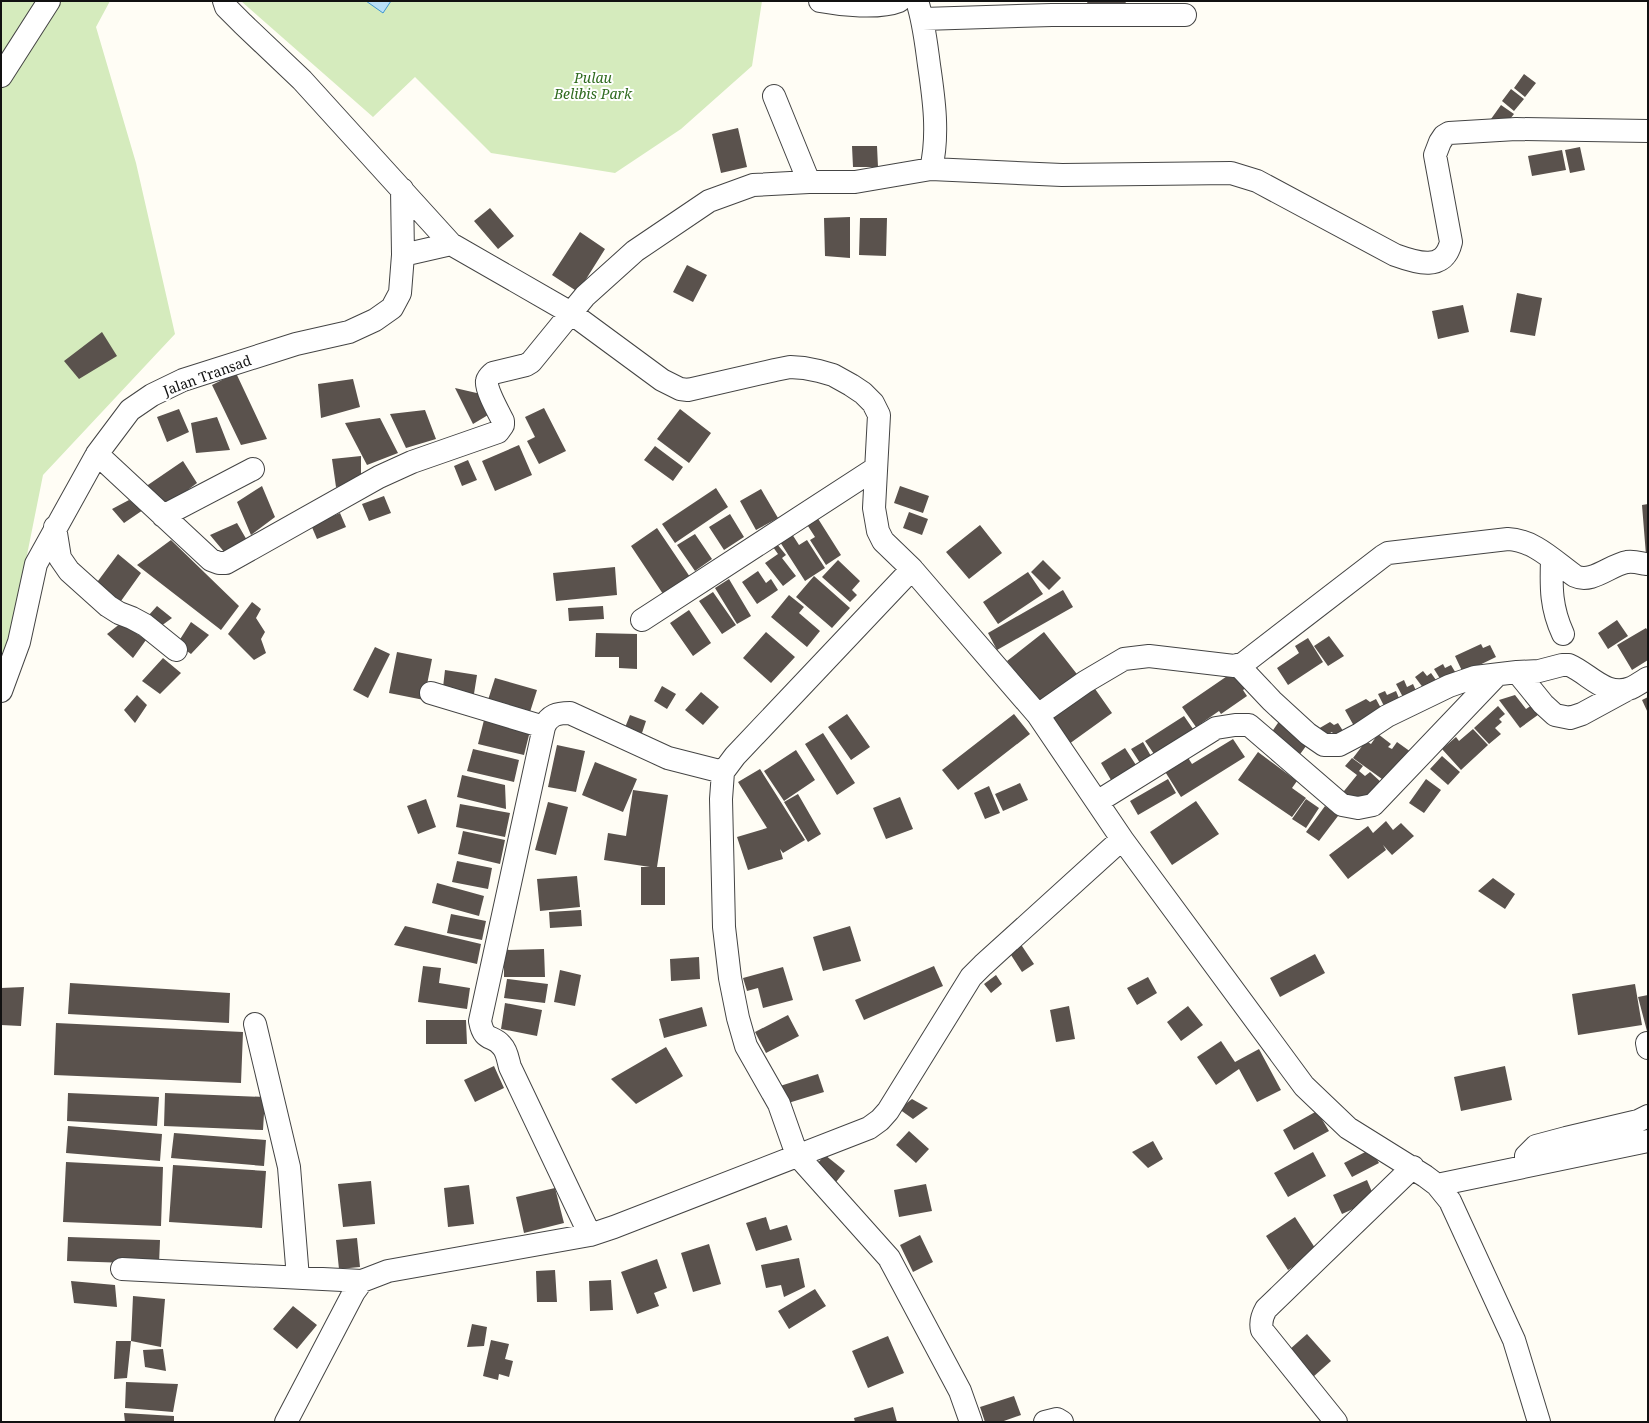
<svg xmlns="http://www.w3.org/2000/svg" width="1649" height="1423" viewBox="0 0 1649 1423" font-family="'Noto Serif',serif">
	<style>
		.green { fill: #d5ebbd }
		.water { fill: #b9e0f7; stroke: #3f96cf }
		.building { fill: #5a524d }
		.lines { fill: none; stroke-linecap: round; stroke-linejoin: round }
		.minor-casing { stroke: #444; stroke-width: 24 }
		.minor { stroke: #fff; stroke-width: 22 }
		.labels { text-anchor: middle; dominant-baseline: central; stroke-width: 4; stroke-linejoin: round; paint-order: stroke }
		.park-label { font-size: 14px; font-style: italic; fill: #2f6b1f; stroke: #fff }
		.street-label { font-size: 14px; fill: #111; stroke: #fff }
	</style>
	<rect width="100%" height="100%" fill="#fffdf5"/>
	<!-- green -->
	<path class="green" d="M1,1H110L96,27L136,163L175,334L43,475L6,660L1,667Z
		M241,1H762L752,66L681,129L615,173L491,153L415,77L373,117Z"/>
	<!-- water -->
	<path class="water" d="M366,1H391L383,13Z"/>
	<!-- building -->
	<path class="building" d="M1088,1H1126L1125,6L1087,3Z
		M1524,74L1536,83L1525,97L1514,88Z
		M1511,89L1524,99L1514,111L1502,101Z
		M1501,105L1514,114L1503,128L1491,119Z
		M738,128L747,167L721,173L712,134Z
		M852,146H877L878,167H853Z
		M1580,147L1585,170L1570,173L1565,150Z
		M1562,150L1566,170L1532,176L1528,156Z
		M490,208L514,236L498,249L474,221Z
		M850,217V258L825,256L824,218Z
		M860,218H887L886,256L859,255Z
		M580,232L605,249L578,292L552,275Z
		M687,265L707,275L693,302L673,292Z
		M1517,293L1542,298L1535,336L1510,332Z
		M1463,305L1469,332L1438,339L1432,311Z
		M102,332L117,356L79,379L64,361Z
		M236,373L267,439L241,445L212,385Z
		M353,379L360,407L321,418L318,384Z
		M455,388L481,394L493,412L473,424Z
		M544,408L566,451L539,464L527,441L535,437L525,417Z
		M179,409L189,432L167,442L157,417Z
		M680,409L711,433L689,463L657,439Z
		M425,410L436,439L406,448L390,414Z
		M217,417L230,450L196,453L191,423Z
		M380,418L398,453L367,465L345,423Z
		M519,445L532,475L495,491L482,461Z
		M655,446L683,467L673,481L644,460Z
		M361,456V483L336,487L332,459Z
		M468,460L477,480L462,486L454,466Z
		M183,461L197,483L169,504L142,489Z
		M262,486L275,517L251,535L237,502Z
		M900,486L929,496L923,513L894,503Z
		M716,488L728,507L675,543L662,524Z
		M761,489L778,518L756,530L740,501Z
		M384,496L391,513L369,521L362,504Z
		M129,500L143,510L124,523L112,509Z
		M1648,504V555H1646L1642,505Z
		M909,512L928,519L922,535L903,528Z
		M340,513L346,527L317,539L311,525Z
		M730,514L744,537L724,550L709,527Z
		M817,517L841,555L826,565L810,540L815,537L806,523Z
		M237,523L248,542L225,553L210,535Z
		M980,525L1002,553L969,579L946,552Z
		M657,528L690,577L663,594L631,546Z
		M695,534L712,559L695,571L677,545Z
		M792,534L799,545L807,540L825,568L805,581L780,542Z
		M171,540L239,606L221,630L137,565Z
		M777,544L786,555L782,558L796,576L783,586L765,563L778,554L773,547Z
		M118,554L141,573L121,601L95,585Z
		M838,560L860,581L852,590L857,595L850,602L822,577Z
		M1043,560L1061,578L1049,590L1031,572Z
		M615,567L617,595L556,601L553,573Z
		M758,571L766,583L771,579L778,590L757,604L742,582Z
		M1028,572L1043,594L998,624L983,602Z
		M814,576L850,608L832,628L796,597Z
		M729,579L751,616L737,624L715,588Z
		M1063,590L1073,607L997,650L988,633Z
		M713,592L736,625L722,634L699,601Z
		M789,595L804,607L799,613L820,631L807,647L771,617Z
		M252,602L261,609L256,618L265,632L261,639L266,653L254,660L228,634Z
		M157,606L172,618L157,629L148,616Z
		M603,606L604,619L569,621L568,608Z
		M689,610L711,643L693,656L670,623Z
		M1617,620L1628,636L1608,649L1598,633Z
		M191,622L209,635L191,654L177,644Z
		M121,623L146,640L133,658L107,634Z
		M1646,628L1648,631V660L1632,670L1617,645Z
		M766,632L795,657L771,683L743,658Z
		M1044,632L1080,678L1043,706L1007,661Z
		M596,633L637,634V669L619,668V657H595Z
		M1329,636L1344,656L1328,666L1314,646Z
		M1308,638L1323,662L1288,685L1277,668L1299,653L1295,646Z
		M1481,644L1483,648L1490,645L1496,657L1463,673L1455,656Z
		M375,647L390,654L368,698L353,690Z
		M397,652L432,659L424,700L389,693Z
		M163,658L181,673L160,694L142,681Z
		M1443,664L1445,668L1451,665L1460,680L1444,685L1434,669Z
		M445,670L477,675L473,700L442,696Z
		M1236,670L1247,687L1243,690L1247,696L1221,714L1219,711L1196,727L1182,707Z
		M1423,671L1427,676L1431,673L1441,687L1427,693L1415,677Z
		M495,678L537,690L530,712L488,700Z
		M1404,680L1407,687L1413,684L1418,695L1405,701L1396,684Z
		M662,686L676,694L667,709L654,701Z
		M1093,686L1112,713L1069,744L1050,717Z
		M1385,691L1387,695L1396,691L1401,703L1386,710L1378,694Z
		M701,692L719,707L703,725L685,710Z
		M137,695L147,705L135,723L124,710Z
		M1515,695L1526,709L1535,703L1542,712L1520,728L1499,700Z
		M1648,697V713L1642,700Z
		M1366,699L1370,702L1376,699L1382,710L1354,726L1345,710Z
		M1498,706L1505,714L1499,719L1502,722L1495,728L1501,734L1489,744L1474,728Z
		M847,714L870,747L851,760L828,727Z
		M1014,714L1030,734L958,790L942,770Z
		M630,715L646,721L641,736L624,730Z
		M1184,716L1193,729L1154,754L1145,741Z
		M484,720L530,731L524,755L478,744Z
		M1280,720L1309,742L1298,757L1269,736Z
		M1330,722L1334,725L1338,723L1345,734L1337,740L1332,732L1323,737L1318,729Z
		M1473,729L1488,745L1461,770L1442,749L1456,737L1459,741Z
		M823,733L855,783L837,795L805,744Z
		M1378,734L1391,744L1388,747L1392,749L1397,742L1411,752L1393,787L1353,758L1366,741L1371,744Z
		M1233,739L1245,757L1181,797L1164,770L1187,756L1192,764Z
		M1143,742L1151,756L1140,763L1131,749Z
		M557,745L585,751L576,792L548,787Z
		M1125,748L1136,765L1111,780L1101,763Z
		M473,749L519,760L514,782L467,771Z
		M796,750L815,780L784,801L764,771Z
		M1258,752L1297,781L1292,788L1306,798L1292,817L1238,780Z
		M1442,756L1460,772L1448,785L1430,769Z
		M1352,758L1363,766L1359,771L1365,776L1370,772L1382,783L1372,794L1351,804L1340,796L1357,775L1345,766Z
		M595,762L637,779L623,812L582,795Z
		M760,769L805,840L783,853L780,849L783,859L748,870L737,837L767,828L738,782Z
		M462,775L505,785L506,809L457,797Z
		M1168,779L1176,793L1138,815L1130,801Z
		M1426,779L1441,790L1424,813L1409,803Z
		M1020,783L1028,800L1003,811L995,794Z
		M989,786L1000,813L985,819L974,793Z
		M633,790L668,795L657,867H665V905H641V867H650L604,860L608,833L626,836Z
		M798,794L821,834L808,842L784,802Z
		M900,797L913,829L886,839L873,808Z
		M426,799L436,827L418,834L407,806Z
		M1306,799L1319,808L1306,828L1292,819Z
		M1196,801L1219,834L1172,865L1150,832Z
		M548,802L568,807L556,855L535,850Z
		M460,804L510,813L505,837L456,827Z
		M1325,806L1338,816L1319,841L1306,832Z
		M1386,821L1393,830L1401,823L1414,836L1392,855L1383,845L1386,850L1348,879L1329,855L1368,826L1373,833Z
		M463,831L505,840L500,864L458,854Z
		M457,861L492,868L488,889L452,882Z
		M577,876L580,907L540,911L537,879Z
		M1493,878L1515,894L1505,909L1478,891Z
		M437,883L484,896L479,916L432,903Z
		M581,910L582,926L550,928L549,912Z
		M451,914L486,921L482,940L447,933Z
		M405,926L481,944L477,964L394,945Z
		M850,926L861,961L823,971L813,937Z
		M1020,943L1034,964L1022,972L1011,955Z
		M544,949L545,977H504V950Z
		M1315,954L1325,973L1280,997L1270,978Z
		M699,957L700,979L671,981L670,959Z
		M423,966L441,968L439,983L470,988L467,1009L418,1002Z
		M934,966L943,986L864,1020L855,1000Z
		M783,967L793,1000L763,1008L758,988L747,991L743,978Z
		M560,970L581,975L575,1006L554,1002Z
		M996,975L1002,984L991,993L984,984Z
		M1148,977L1157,993L1137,1005L1127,988Z
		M507,979L548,984L545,1003L504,998Z
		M70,983L230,993L229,1023L68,1014Z
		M1635,984L1642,1025L1578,1035L1572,994Z
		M24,987L21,1026L1,1025V988Z
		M1648,995V1031H1647L1638,997Z
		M505,1003L542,1010L537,1036L501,1029Z
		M1069,1006L1075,1039L1056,1042L1050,1010Z
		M1188,1006L1203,1025L1181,1041L1167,1022Z
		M702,1007L707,1026L664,1038L659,1019Z
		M788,1015L799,1036L766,1053L755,1032Z
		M426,1020H466L467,1044H426Z
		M56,1023L243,1032L241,1083L54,1075Z
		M1221,1041L1235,1062L1259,1049L1281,1090L1257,1102L1239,1069L1216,1085L1197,1057Z
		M666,1047L683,1076L636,1104L611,1079Z
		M494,1066L504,1088L475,1102L464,1080Z
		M1505,1066L1512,1100L1461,1111L1454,1077Z
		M818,1074L824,1092L785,1104L780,1086Z
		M68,1093L159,1097L157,1126L67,1121Z
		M165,1093L265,1097L263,1130L164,1126Z
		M912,1099L928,1108L913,1119L899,1109Z
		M1317,1111L1329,1131L1294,1150L1283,1130Z
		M68,1126L162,1134L160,1161L66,1153Z
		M909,1131L929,1149L916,1163L896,1145Z
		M174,1133L266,1140L264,1166L171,1158Z
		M1153,1141L1163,1159L1148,1168L1132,1152Z
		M1371,1149L1379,1163L1352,1177L1344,1163Z
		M1313,1152L1326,1176L1288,1197L1274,1173Z
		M825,1155L845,1171L836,1182L815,1166Z
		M66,1162L163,1167L161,1226L63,1222Z
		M173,1165L266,1171L262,1228L169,1222Z
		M1367,1180L1375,1199L1342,1214L1333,1195Z
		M371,1181L375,1224L343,1227L338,1184Z
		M926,1184L932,1211L899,1217L894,1190Z
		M469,1185L474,1224L448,1227L444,1188Z
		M555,1188L564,1223L524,1233L516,1197Z
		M766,1217L770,1230L787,1225L792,1240L756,1251L746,1223Z
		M1295,1217L1317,1251L1288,1270L1266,1236Z
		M920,1235L933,1262L913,1272L900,1245Z
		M68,1237L160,1240L159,1264L67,1261Z
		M357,1238L360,1267L339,1269L336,1240Z
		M709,1244L721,1284L693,1292L681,1253Z
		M799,1258L805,1287L784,1297L781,1285L766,1288L761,1265Z
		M657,1259L667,1288L654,1293L659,1306L637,1314L621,1272Z
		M555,1270L557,1302H537L536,1271Z
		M611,1280L613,1310L590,1311L589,1281Z
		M71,1281L115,1285L117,1307L74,1303Z
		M815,1289L826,1306L789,1329L778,1311Z
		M133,1296L165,1299L161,1347L131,1341Z
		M293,1306L317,1325L297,1349L273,1329Z
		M472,1324L487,1327L484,1346L467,1347Z
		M1307,1334L1331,1361L1313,1377L1289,1350Z
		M888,1336L904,1373L868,1388L852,1351Z
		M491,1340L509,1344L505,1359L513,1361L509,1377L499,1374L498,1380L483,1376Z
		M116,1341H131L127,1378L114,1379Z
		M163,1349L166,1371L145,1367L143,1350Z
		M126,1382L178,1384L173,1412L125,1408Z
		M1014,1396L1021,1415L1001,1422H985L980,1407Z
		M893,1407L897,1422H855L854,1418Z
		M124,1413L174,1416V1422H125Z"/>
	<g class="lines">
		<defs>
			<path id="minor" d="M224,1L226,7L243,24L302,80L451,244L571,313L585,296L635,251L709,201L753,185L809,182H855L931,169C939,135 934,99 929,65C926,43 924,22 917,1
				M820,1C841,5 879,9 899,1
				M923,19L1052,15H1185
				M1,76L49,1
				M774,96L809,182
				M931,169L1062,175L1231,173L1257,181L1395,255C1417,263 1444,272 1451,242L1435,155L1440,142L1444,136L1449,133L1516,129L1648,131
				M403,255L451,244
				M97,454L211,560L219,563H226L379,477L412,462L498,432L503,425V421C499,413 485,388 487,381C488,377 491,375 493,373L526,365L531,362L571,313L662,380L680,389L688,390L775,370L790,367L804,368L819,371L833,375L851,385L863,393L873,403L879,415L874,508L878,531L883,541L912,569L1038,715L1122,839L1304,1086L1348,1128L1425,1176L1437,1185L1450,1201L1514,1340L1539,1422
				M163,516L253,469
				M55,527L60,558L69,571L108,606L119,613L132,618L145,625L176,650
				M1552,560C1551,588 1551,608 1563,634
				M912,569L735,756L723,772L721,799L724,927L730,978L738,1018L746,1046L779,1104L797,1155L889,1258L960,1391L971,1422
				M642,620L876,468
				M1238,665L1272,701L1308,734L1324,745H1339L1360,734L1387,716L1449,686L1475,677L1517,672L1539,671L1562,665H1569C1590,674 1606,698 1631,688C1637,685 1643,681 1648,678
				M1517,672L1543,704L1555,715L1570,718L1582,714L1628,689
				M1,691L19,642L36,564L97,454L130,410L152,395L183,380L296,344L349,332L375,320L392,308L400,293L403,255L402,189
				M431,693L544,727
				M1038,715L1085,682L1124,659L1149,656L1234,666L1244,663L1383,556L1388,553L1508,539C1534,540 1554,561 1575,576C1592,584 1610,565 1627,562C1634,561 1640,563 1646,564
				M1097,802L1216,728L1235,725H1249L1342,805L1358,808L1373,805L1497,675
				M255,1024L289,1167L298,1278
				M1647,1043L1648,1048
				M1526,1166V1156L1536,1146L1566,1138L1638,1121L1648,1116
				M1437,1185L1648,1141
				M590,1235L510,1067C508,1060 507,1051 502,1046C493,1034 484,1043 480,1021L544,727C549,715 557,713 570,713L668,758L723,772
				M122,1269L362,1281
				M286,1422L354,1292L362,1281L388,1271L590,1235L614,1227L869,1128L880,1120L888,1111L971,977L983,965L1122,839
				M1045,1422L1057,1419L1062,1422
				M1336,1422L1262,1330C1260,1322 1262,1316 1266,1309L1413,1167"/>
		</defs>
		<!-- minor casing -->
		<use href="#minor" class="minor-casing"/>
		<!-- minor -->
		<use href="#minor" class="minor"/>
	</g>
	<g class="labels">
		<!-- park labels -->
		<g class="park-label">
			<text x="593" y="77">Pulau<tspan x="593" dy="16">Belibis Park</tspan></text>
		</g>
		<!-- street labels -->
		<g class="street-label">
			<text transform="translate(207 375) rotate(-20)">Jalan Transad</text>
		</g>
	</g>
	<!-- border -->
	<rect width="1649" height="1423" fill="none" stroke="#111111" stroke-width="4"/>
</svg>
